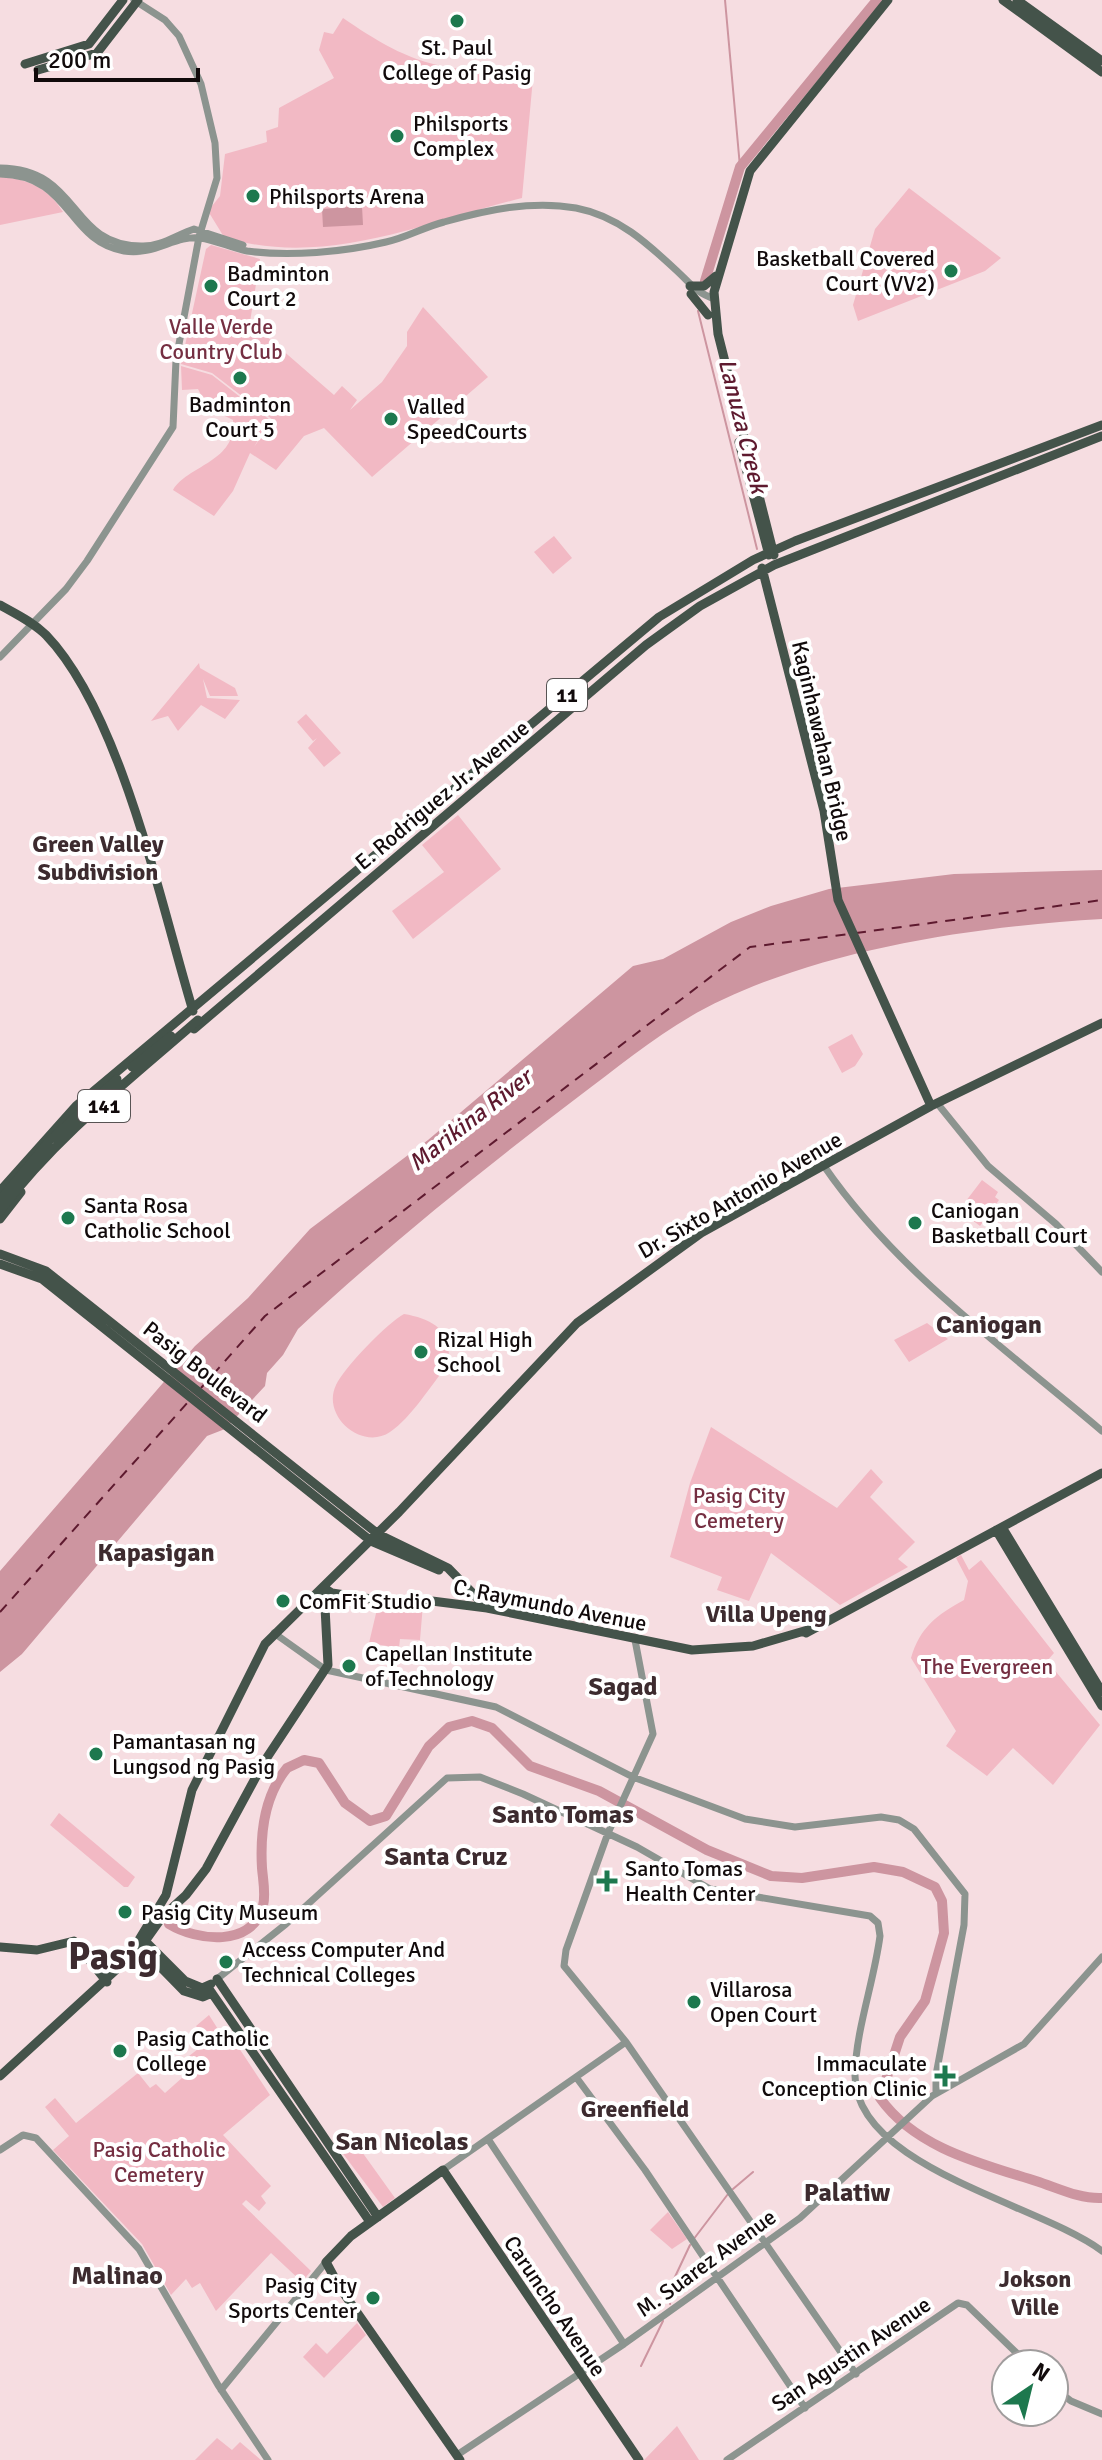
<svg xmlns="http://www.w3.org/2000/svg" width="1102" height="2460" viewBox="0 0 1102 2460" font-family="Signika,sans-serif">
	<style>
		.green { fill: #f2b9c4 }
		.water { fill: #cd95a0 }
		.lines { fill: none; stroke-linecap: round; stroke-linejoin: round }
		.stream { stroke: #cd95a0; stroke-width: 2 }
		.river { stroke: #cd95a0; stroke-width: 10 }
		.ferry { stroke: #5e1a2f; stroke-width: 2; stroke-dasharray: 10 8; stroke-linecap: butt }
		.minor { stroke: #8c948f; stroke-width: 7 }
		.major { stroke: #44534a; stroke-width: 9 }
		.major-bridge { stroke: #44534a; stroke-width: 9 }
		.poi-dot { fill: #1d784e; stroke: #fff; stroke-width: 3 }
		.labels { text-anchor: middle; dominant-baseline: central; stroke-width: 8; stroke-linejoin: round; paint-order: stroke }
		.shield { fill: #fff; stroke: #585454; stroke-width: 2 }
		.shield-label { font-size: 20px; font-weight: bold; fill: #110a0b }
		.poi-label { font-size: 22px; fill: #110a0b; stroke: #fff; text-anchor: start }
		.park-label { font-size: 22px; fill: #752f42; stroke: #fff }
		.street-label { font-size: 22px; fill: #110a0b; stroke: #fff }
		.water-label { font-size: 24px; font-style: italic; fill: #5e1a2f; stroke: #fff }
		.neighbourhood-label { font-size: 24px; font-weight: bold; fill: #3d2b2f; stroke: #fff }
		.quarter-label { font-size: 26px; font-weight: bold; fill: #3d2b2f; stroke: #fff }
		.town-label { font-size: 38px; font-weight: bold; fill: #3d2b2f; stroke: #fff }
	</style>
	<rect width="100%" height="100%" fill="#f6dde1"/>
	<!-- green -->
	<path class="green" d="M343,18C417,69 442,70 529,72L533,78L522,198C426,222 323,269 224,237L208,211L220,196L225,154L267,142L266,131L278,127L279,108L334,78L319,50L324,32L333,34Z
		M0,177C26,178 49,188 63,212L0,225Z
		M909,188L1001,258L985,271L858,321L853,305L875,229Z
		M211,245L260,259L250,322L334,395L342,386L357,400L350,410L382,382L407,346V332L423,307L488,377L372,477L324,428L304,436L276,470L250,453L233,491L214,516L173,490C188,465 237,462 233,420L207,407L198,389L182,390L181,366L212,375L270,420L254,447L273,420L212,373L181,364L206,249Z
		M554,536L572,558L553,574L534,552Z
		M199,663L200,668L235,688L238,696H210L203,679L207,698L240,700L225,719L201,705L178,731L168,716L151,721Z
		M306,714L341,753L324,767L308,748L317,738L313,741L297,722Z
		M458,815L501,869L413,939L392,911L444,872L422,845Z
		M852,1034L863,1054L855,1066L842,1073L828,1047Z
		M982,1180L998,1192L995,1197L999,1200L980,1226L959,1210Z
		M404,1314C434,1319 455,1332 447,1366C430,1386 412,1417 390,1432C362,1451 321,1416 336,1385C343,1369 388,1322 404,1314Z
		M927,1323L948,1339L909,1362L894,1340Z
		M711,1427L837,1508L871,1469L883,1482L870,1497L915,1542L898,1559L908,1567L840,1605L771,1553L749,1601L717,1590L722,1577L670,1557L690,1483Z
		M961,1555L969,1570L981,1560L1054,1653L1047,1661L1100,1725L1053,1785L1013,1748L987,1776L946,1746L956,1731L911,1658C920,1627 937,1615 964,1600L968,1581L956,1558Z
		M423,1604L420,1640L400,1639L399,1648L369,1643L378,1605Z
		M59,1813L135,1877L128,1887H124L50,1825Z
		M209,2015L228,2045L235,2042L270,2095L223,2135L271,2186L261,2196L266,2203L259,2211L246,2200L242,2204L311,2271L302,2282L271,2253L216,2311L200,2283L192,2288L186,2279L171,2295L142,2244L53,2150L69,2136L45,2107L55,2098L76,2123L138,2073L150,2088L156,2084L165,2093L183,2077L175,2067L198,2049L193,2042L203,2034L196,2026Z
		M352,2138L395,2198L383,2207L338,2147Z
		M668,2212L687,2239L672,2249L650,2230Z
		M357,2323L366,2335L324,2378L303,2357L316,2343L327,2354Z
		M677,2426L699,2460H644Z
		M217,2438L232,2450L240,2442L261,2460H195Z"/>
	<!-- water -->
	<path class="water" d="M362,206L363,225L323,227L322,209Z
		M1102,870V919C980,926 835,947 724,999C671,1023 625,1062 578,1097C482,1170 386,1247 298,1329L283,1355L267,1373L265,1386L225,1429L207,1436L22,1654L0,1672V1571L195,1346L248,1298L310,1229L428,1140L633,966L663,959L731,922L771,906L829,889L954,874Z"/>
	<g class="lines">
		<!-- stream -->
		<path class="stream" d="M725,0L740,167
			M698,311L757,549
			M733,2189L753,2172
			M693,2240L728,2194
			M670,2304L673,2281L690,2245
			M641,2366L663,2321"/>
		<!-- river -->
		<path class="river" d="M705,281L740,167L877,0
			M169,1924C197,1941 252,1948 263,1906C266,1894 263,1880 262,1868C260,1834 264,1796 287,1768L304,1760L319,1763L345,1803L370,1821L386,1816L429,1746L449,1727L472,1721L492,1728L530,1766L599,1791L707,1850L771,1876L802,1878L874,1867L903,1872L935,1887L942,1901L944,1933L925,2001L900,2037L880,2098C915,2148 982,2164 1036,2181C1058,2188 1079,2199 1102,2198"/>
		<!-- ferry -->
		<path class="ferry" d="M856,933L1102,900
			M201,1388L265,1316L750,947L849,934
			M0,1612L189,1401"/>
		<!-- minor -->
		<path class="minor" d="M0,168C82,169 67,245 141,246C160,247 176,235 194,229L243,245
			M0,174C72,175 66,241 124,251C154,256 175,235 200,238C216,240 231,248 247,251C289,257 344,252 386,242C406,238 424,227 444,222C486,210 532,200 576,208C618,216 647,243 677,271C691,284 696,293 715,299
			M0,657L66,589L87,561L173,427L176,360L199,237L217,178L215,143L201,84L179,36L165,20L134,0
			M937,1103L988,1166L1056,1224L1102,1272
			M824,1166C897,1272 1005,1348 1102,1431
			M274,1633L326,1670L496,1707L633,1777L745,1819L795,1827L881,1817L899,1820L914,1829L965,1894L964,1925L936,2075V2093
			M635,1640L653,1734L608,1833L566,1950L564,1966L626,2042L856,2374
			M217,1979L286,1924L447,1778L480,1777L523,1794L637,1847L710,1889L870,1916L878,1923L880,1936C874,1982 856,2029 855,2074C853,2167 1040,2204 1102,2251
			M576,2077L645,2170L805,2408
			M488,2139L624,2344
			M0,2150L23,2135L36,2138L139,2249L218,2385L268,2460
			M443,2170L626,2042
			M1054,2388L1071,2401L1102,2414
			M221,2390L326,2262
			M457,2455L624,2344L800,2218L932,2096L1024,2044L1102,1957
			M727,2460L958,2303L967,2305L1028,2364"/>
		<!-- major -->
		<path class="major" d="M1003,0L1102,72
			M1017,0L1102,61
			M25,64L89,44L123,0
			M38,70L97,53L138,0
			M690,286H704L716,276
			M691,294L708,315
			M739,442L769,555
			M774,555L718,334L714,292L750,171L888,0
			M762,568L824,811L838,900L931,1106
			M0,605C16,614 33,622 46,635C121,713 161,905 193,1011
			M194,1029L646,645L700,606L774,565L1102,436
			M0,1191L76,1106L659,617L753,560L795,541L1102,425
			M0,1219L21,1192
			M0,1254L46,1271L378,1534L448,1568L487,1608
			M0,1264L42,1279L371,1541L439,1570
			M1002,1527L1102,1692
			M996,1530L1102,1706
			M324,1588L332,1593L384,1601L424,1600L487,1608L692,1650L753,1646L811,1629
			M806,1633L1102,1473
			M143,1939L185,1981L202,1988L211,1984
			M137,1943L184,1991L203,1997L212,1993
			M0,1947L37,1950L74,1941L107,1982
			M135,1951L137,1943L166,1895L192,1790L265,1644L399,1512L577,1323L701,1233L931,1106L1102,1023
			M217,1979L378,2217
			M207,1986L370,2222
			M0,2076L141,1947L163,1916L186,1895L206,1869L264,1762L328,1665L324,1588
			M460,2460L340,2288L326,2262L351,2236L443,2170L639,2460"/>
		<!-- major-bridge -->
		<path class="major-bridge" d="M132,1067L171,1036
			M0,1200L49,1141L117,1079
			M0,1211C57,1136 127,1082 198,1020"/>
	</g>
	<!-- markers -->
	<g class="poi-dot">
		<circle cx="457" cy="21" r="8"/>
		<circle cx="397" cy="136" r="8"/>
		<circle cx="253" cy="196" r="8"/>
		<circle cx="951" cy="271" r="8"/>
		<circle cx="211" cy="286" r="8"/>
		<circle cx="240" cy="378" r="8"/>
		<circle cx="391" cy="419" r="8"/>
		<circle cx="68" cy="1218" r="8"/>
		<circle cx="915" cy="1223" r="8"/>
		<circle cx="421" cy="1352" r="8"/>
		<circle cx="283" cy="1601" r="8"/>
		<circle cx="349" cy="1666" r="8"/>
		<circle cx="96" cy="1754" r="8"/>
		<path d="M603 1869h8v8h8v8h-8v8h-8v-8h-8v-8h8z"/>
		<circle cx="125" cy="1912" r="8"/>
		<circle cx="226" cy="1962" r="8"/>
		<circle cx="694" cy="2002" r="8"/>
		<circle cx="120" cy="2051" r="8"/>
		<path d="M941 2064h8v8h8v8h-8v8h-8v-8h-8v-8h8z"/>
		<circle cx="373" cy="2298" r="8"/>
	</g>
	<g class="labels">
		<!-- shield labels -->
		<g class="shield">
			<rect x="547" y="679" width="40" height="32" rx="6"/>
			<rect x="78" y="1090" width="52" height="32" rx="6"/>
		</g>
		<g class="shield-label">
			<text x="567" y="695">11</text>
			<text x="104" y="1106">141</text>
		</g>
		<!-- poi labels -->
		<g class="poi-label">
			<text x="457" y="47" text-anchor="middle">St. Paul<tspan x="457" dy="25">College of Pasig</tspan></text>
			<text x="413" y="123">Philsports<tspan x="413" dy="25">Complex</tspan></text>
			<text x="269" y="196">Philsports Arena</text>
			<text x="935" y="258" text-anchor="end">Basketball Covered<tspan x="935" dy="25">Court (VV2)</tspan></text>
			<text x="227" y="273">Badminton<tspan x="227" dy="25">Court 2</tspan></text>
			<text x="240" y="404" text-anchor="middle">Badminton<tspan x="240" dy="25">Court 5</tspan></text>
			<text x="407" y="406">Valled<tspan x="407" dy="25">SpeedCourts</tspan></text>
			<text x="84" y="1205">Santa Rosa<tspan x="84" dy="25">Catholic School</tspan></text>
			<text x="931" y="1210">Caniogan<tspan x="931" dy="25">Basketball Court</tspan></text>
			<text x="437" y="1339">Rizal High<tspan x="437" dy="25">School</tspan></text>
			<text x="299" y="1601">ComFit Studio</text>
			<text x="365" y="1653">Capellan Institute<tspan x="365" dy="25">of Technology</tspan></text>
			<text x="112" y="1741">Pamantasan ng<tspan x="112" dy="25">Lungsod ng Pasig</tspan></text>
			<text x="625" y="1868">Santo Tomas<tspan x="625" dy="25">Health Center</tspan></text>
			<text x="141" y="1912">Pasig City Museum</text>
			<text x="242" y="1949">Access Computer And<tspan x="242" dy="25">Technical Colleges</tspan></text>
			<text x="710" y="1989">Villarosa<tspan x="710" dy="25">Open Court</tspan></text>
			<text x="136" y="2038">Pasig Catholic<tspan x="136" dy="25">College</tspan></text>
			<text x="927" y="2063" text-anchor="end">Immaculate<tspan x="927" dy="25">Conception Clinic</tspan></text>
			<text x="357" y="2285" text-anchor="end">Pasig City<tspan x="357" dy="25">Sports Center</tspan></text>
		</g>
		<!-- park labels -->
		<g class="park-label">
			<text x="221" y="326">Valle Verde<tspan x="221" dy="25">Country Club</tspan></text>
			<text x="739" y="1495">Pasig City<tspan x="739" dy="25">Cemetery</tspan></text>
			<text x="987" y="1666">The Evergreen</text>
			<text x="159" y="2149">Pasig Catholic<tspan x="159" dy="25">Cemetery</tspan></text>
		</g>
		<!-- street labels -->
		<g class="street-label">
			<text transform="translate(822 741) rotate(77)">Kaginhawahan Bridge</text>
			<text transform="translate(442 795) rotate(-40)">E. Rodriguez Jr. Avenue</text>
			<text transform="translate(740 1195) rotate(-30)">Dr. Sixto Antonio Avenue</text>
			<text transform="translate(205 1372) rotate(38)">Pasig Boulevard</text>
			<text transform="translate(550 1605) rotate(11)">C. Raymundo Avenue</text>
			<text transform="translate(706 2263) rotate(-36)">M. Suarez Avenue</text>
			<text transform="translate(555 2306) rotate(56)">Caruncho Avenue</text>
			<text transform="translate(851 2354) rotate(-34)">San Agustin Avenue</text>
		</g>
		<!-- water labels -->
		<g class="water-label">
			<text transform="translate(743 426) rotate(76)">Lanuza Creek</text>
			<text transform="translate(470 1120) rotate(-38)">Marikina River</text>
		</g>
		<!-- neighbourhood labels -->
		<g class="neighbourhood-label">
			<text x="98" y="844">Green Valley<tspan x="98" dy="28">Subdivision</tspan></text>
			<text x="766" y="1614">Villa Upeng</text>
			<text x="635" y="2109">Greenfield</text>
			<text x="1035" y="2279">Jokson<tspan x="1035" dy="28">Ville</tspan></text>
		</g>
		<!-- quarter labels -->
		<g class="quarter-label">
			<text x="989" y="1325">Caniogan</text>
			<text x="156" y="1553">Kapasigan</text>
			<text x="623" y="1687">Sagad</text>
			<text x="563" y="1815">Santo Tomas</text>
			<text x="446" y="1857">Santa Cruz</text>
			<text x="402" y="2142">San Nicolas</text>
			<text x="847" y="2193">Palatiw</text>
			<text x="117" y="2276">Malinao</text>
		</g>
		<!-- town labels -->
		<g class="town-label">
			<text x="113" y="1956">Pasig</text>
		</g>
	</g>
	<!-- north arrow -->
	<g transform="translate(1030 2388) rotate(35)"><circle r="38" fill="#ffffff" stroke="#a09d9d" stroke-width="2"/>
	<path d="M0-6L14 30L0 20L-14 30Z" fill="#1d784e"/>
	<text y="-12" font-size="22" font-weight="bold" text-anchor="middle" fill="#110a0b">N</text>
	</g>
	<!-- scale -->
	<path d="M36 68v12h162v-12" fill="none" stroke="#110a0b" stroke-width="4"/>
	<text x="48" y="68" font-size="24" fill="#110a0b" stroke="#ffffff" stroke-width="6" paint-order="stroke">200 m</text>
</svg>
